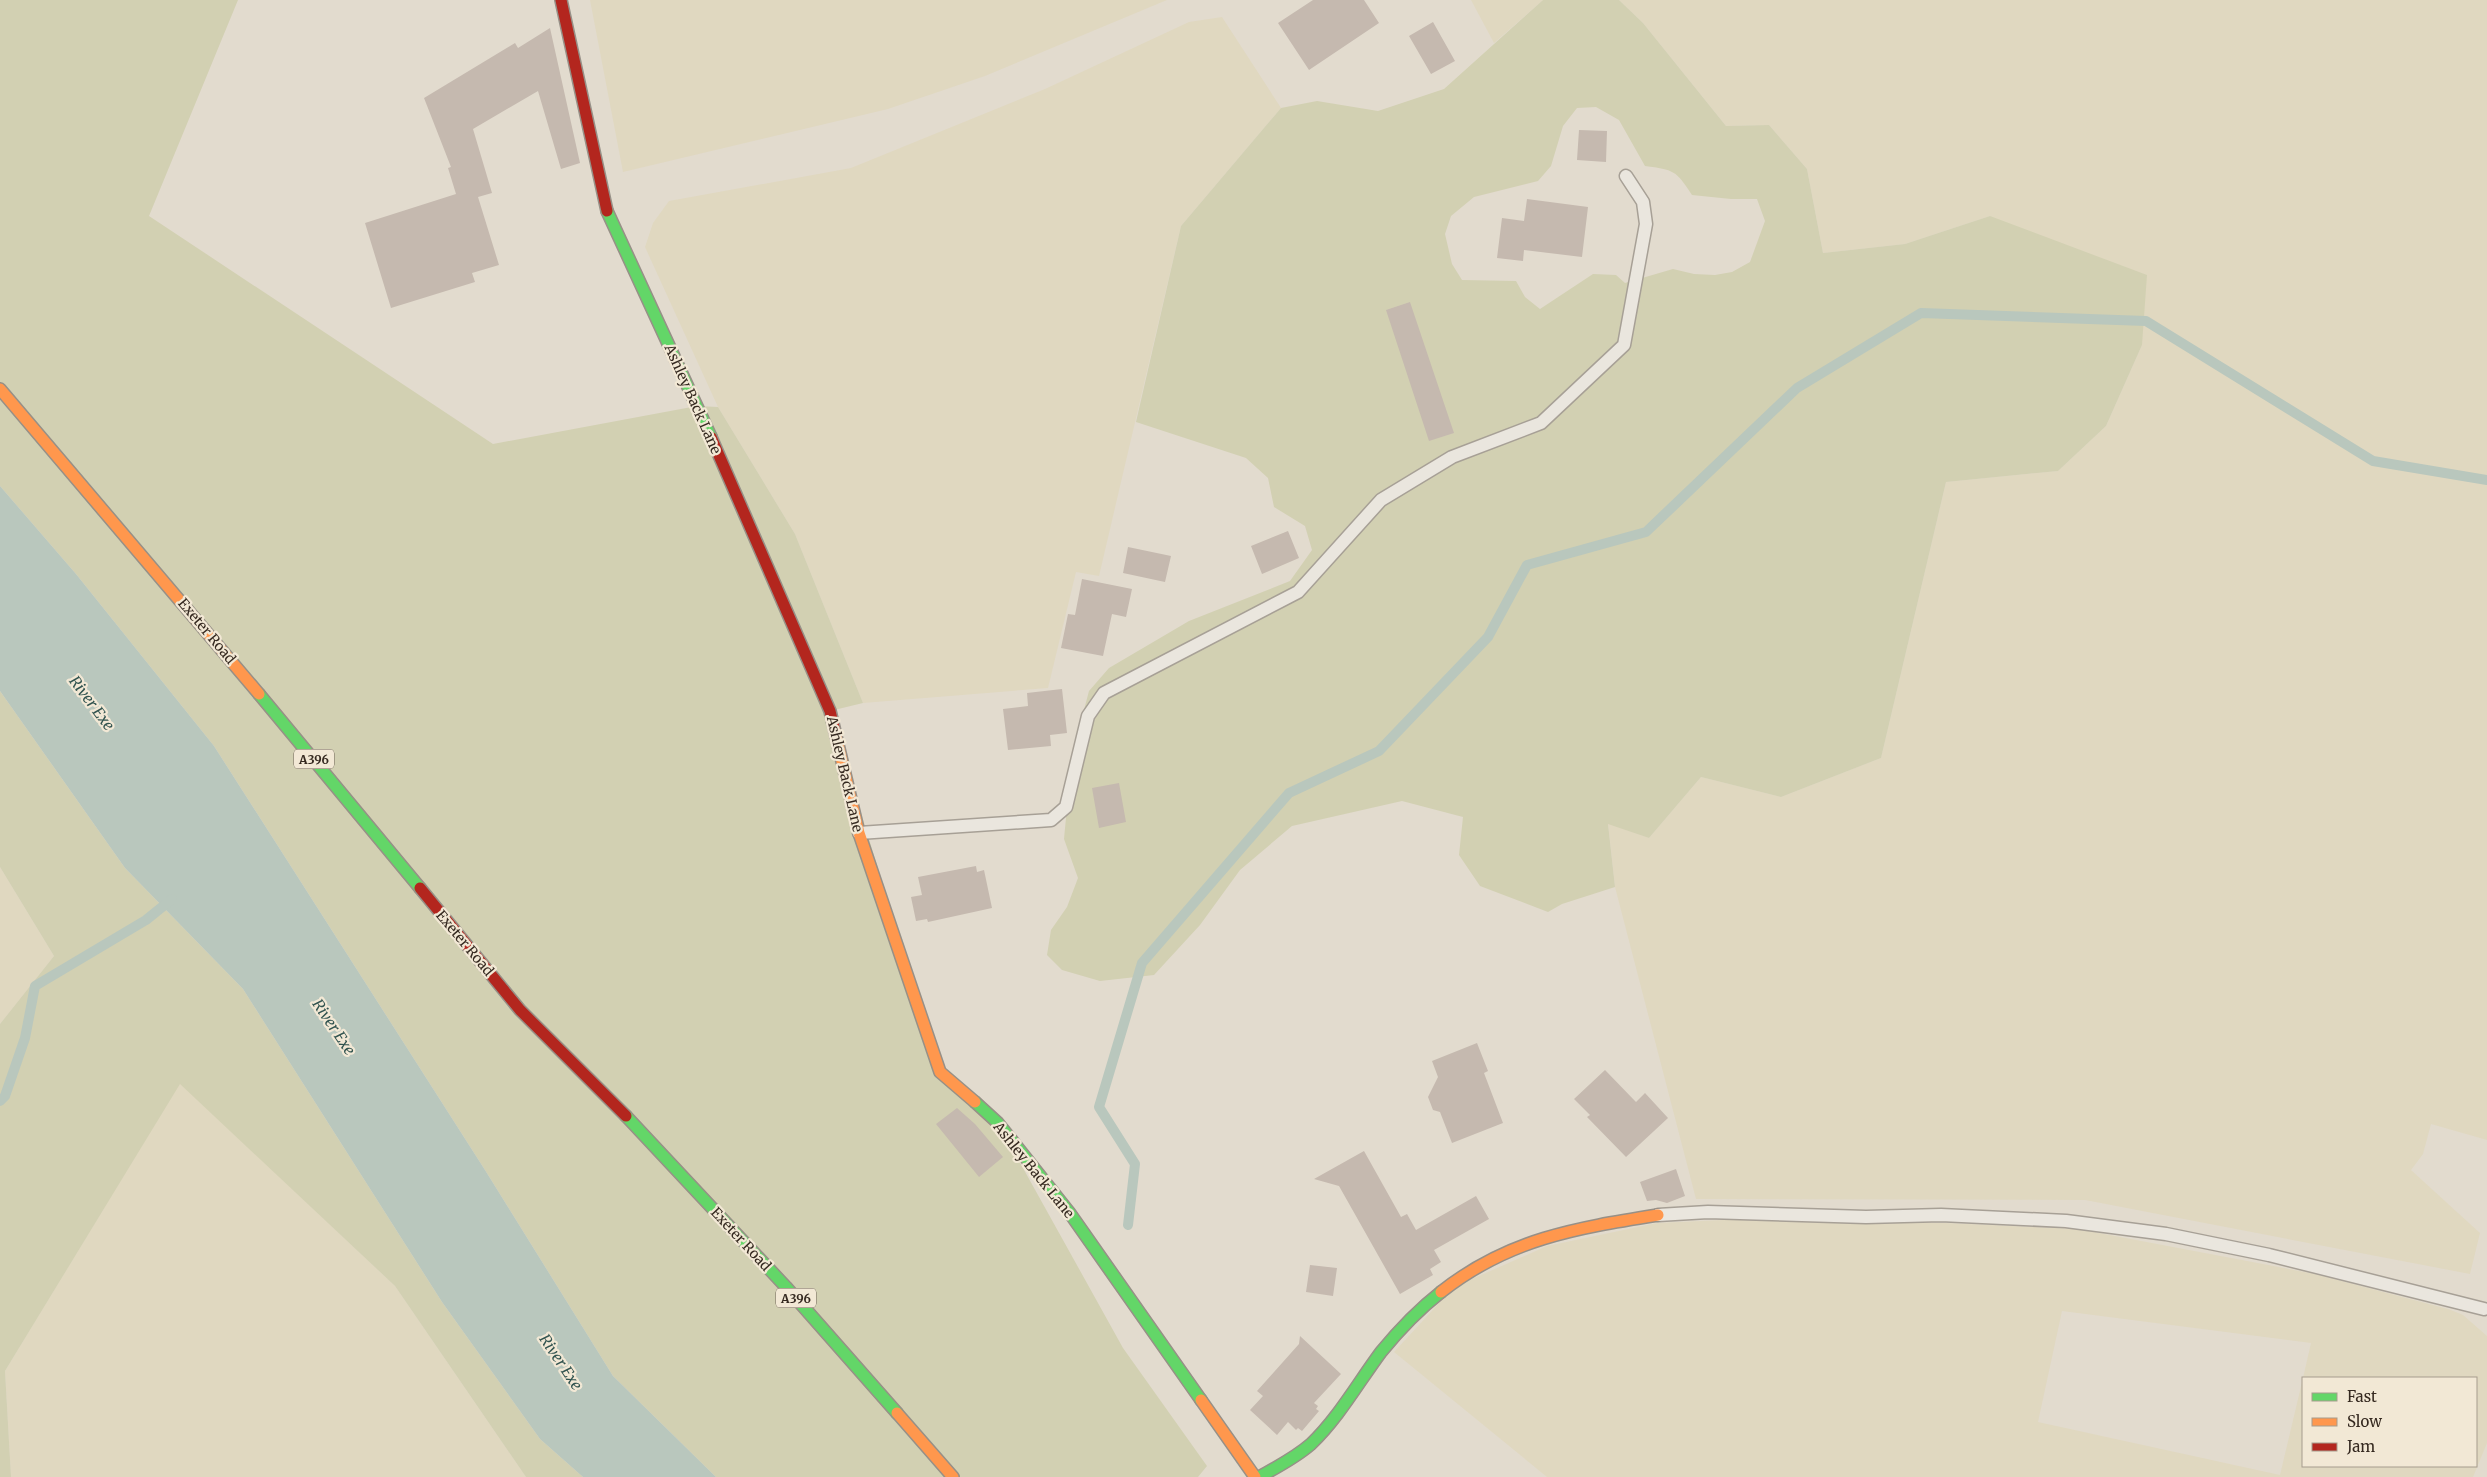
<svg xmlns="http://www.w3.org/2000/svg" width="2487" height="1477" viewBox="0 0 2487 1477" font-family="Merriweather,serif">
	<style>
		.farmland { fill: #e0d8c0; fill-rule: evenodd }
		.green { fill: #d2d0b2; fill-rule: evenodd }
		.water { fill: #b9c7bd }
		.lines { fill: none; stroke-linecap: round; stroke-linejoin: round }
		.stream { stroke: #b9c7bd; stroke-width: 10 }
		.building { fill: #c5b9af }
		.lane-casing { stroke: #a7a096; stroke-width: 15 }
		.fast-casing { stroke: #979087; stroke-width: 14 }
		.slow-casing { stroke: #979087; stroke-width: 14 }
		.jam-casing { stroke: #979087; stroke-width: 14 }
		.lane { stroke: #eae6de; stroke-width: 12 }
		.fast { stroke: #63d668; stroke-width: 11 }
		.slow { stroke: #ff974d; stroke-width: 11 }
		.jam { stroke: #b3261e; stroke-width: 11 }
		.labels { text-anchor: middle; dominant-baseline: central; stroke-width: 4.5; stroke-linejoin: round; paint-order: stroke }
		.shield { fill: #f2e8d5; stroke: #6e6256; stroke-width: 1 }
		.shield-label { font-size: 12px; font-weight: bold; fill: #352920 }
		.street-label { font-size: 14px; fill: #352920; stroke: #f2e8d5 }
		.water-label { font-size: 15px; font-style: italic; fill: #31534f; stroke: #f2e8d5 }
	</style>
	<rect width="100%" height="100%" fill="#e2dbce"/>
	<!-- farmland -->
	<path class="farmland" d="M590,0H1167L985,76L888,109L623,172Z
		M1471,0H1543L1494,43Z
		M1619,0H2487V1140L2431,1124L2423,1154L2411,1170L2480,1233L2470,1274L2085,1200L1696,1199L1615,887L1608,823L1649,838L1701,777L1781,797L1881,758L1946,482L2058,471L2106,426L2142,345L1990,216L1905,244L1823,253L1807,169L1769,125L1726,126L1643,23Z
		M1222,17L1281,108L1181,226L1099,576L1076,572L1048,688L863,703L795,534L718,407L645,247L653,223L669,201L851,168L1045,89L1189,22Z
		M0,867L54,956L0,1024Z
		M180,1083L395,1286L526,1477H11L5,1371Z
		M1745,1219L1946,1223L2078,1229L2315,1274L2448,1309L2463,1315L2487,1336V1443L2473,1477H1547L1394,1352L1454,1287L1547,1246L1657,1223ZM2062,1311L2311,1343L2303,1378H2476V1466H2303V1378L2280,1475L2038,1422Z"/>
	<!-- green -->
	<path class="green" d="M0,0H238L149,216L493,444L697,406L718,407L795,534L863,703L830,711L940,1072L998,1123L1123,1348L1207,1466L1198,1477H716L613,1376L485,1170L214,746L76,574L0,486Z
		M1543,0H1619L1643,23L1726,126L1769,125L1807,169L1823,253L1905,244L1990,216L2147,275L2142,345L2106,426L2058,471L1946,482L1881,758L1781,797L1701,777L1649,838L1608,824L1615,887L1562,904L1548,912L1480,886L1459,855L1463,817L1402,801L1292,826L1240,870L1200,925L1154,975L1100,981L1062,970L1047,955L1051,930L1067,907L1078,878L1064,839L1072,755L1089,691L1109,668L1189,621L1290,581L1312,550L1305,526L1274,507L1268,478L1246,458L1136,422L1181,226L1281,108L1317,101L1378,111L1444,89ZM1596,107L1619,120L1645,166C1674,170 1676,170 1692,195L1731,199H1757L1765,221L1750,262L1732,272L1715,275L1694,274L1673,269L1625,283L1616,275L1593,274L1540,309L1525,297L1516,281L1462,280L1452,264L1445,234L1451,216L1474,197L1538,181L1551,166L1563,126L1577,108Z
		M0,691L125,868L243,989L442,1302L540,1439L583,1477H526L395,1286L180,1084L5,1371L11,1477H0V1024L54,956L0,867Z"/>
	<!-- water -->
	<path class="water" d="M0,486L76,574L214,746L485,1170L613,1376L716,1477H583L540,1439L442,1302L243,989L125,868L0,691Z"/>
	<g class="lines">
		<!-- stream -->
		<path class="stream" d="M0,1101L5,1096L25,1038L35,986L146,920L172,899
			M1128,1225L1135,1164L1099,1107L1142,963L1289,793L1379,751L1488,637L1527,565L1646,532L1797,388L1921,313L2146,321L2373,461L2487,480"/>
	</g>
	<!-- building -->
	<path class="building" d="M1313,0H1364L1379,23L1309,70L1278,23Z
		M1433,22L1455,61L1431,74L1409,36Z
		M550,28L580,163L561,169L538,91L473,129L492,193L478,197L499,265L472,273L475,282L391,308L365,223L456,194L448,168L451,167L424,98L515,43L518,48Z
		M1579,130L1607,131L1606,162L1577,160Z
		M1527,199L1588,207L1582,257L1524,250L1523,261L1497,258L1502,218L1524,221Z
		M1410,302L1454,433L1429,441L1386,310Z
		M1288,531L1299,558L1262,574L1251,546Z
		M1128,547L1171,556L1165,582L1123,573Z
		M1082,579L1132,589L1126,617L1112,614L1103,656L1061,648L1068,614L1075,615Z
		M1062,689L1067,733L1050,735L1051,746L1008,750L1003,709L1028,706L1027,693Z
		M1119,783L1126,822L1099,828L1092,788Z
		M976,866L977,872L984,870L992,908L928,922L927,919L916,921L911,897L922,895L918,877Z
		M1477,1043L1488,1071L1484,1073L1503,1123L1452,1143L1440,1112L1433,1110L1428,1097L1438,1077L1432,1061Z
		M1605,1070L1636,1102L1645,1093L1668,1118L1626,1157L1587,1117L1590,1115L1574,1099Z
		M957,1108L975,1124L1003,1157L979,1177L936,1124Z
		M1364,1151L1401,1217L1407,1214L1416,1230L1476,1196L1489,1219L1434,1250L1441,1262L1430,1269L1433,1275L1400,1294L1339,1186L1314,1179Z
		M1676,1169L1685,1196L1667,1203L1656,1200L1647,1201L1640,1182Z
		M1310,1265L1337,1268L1333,1296L1306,1292Z
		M1300,1336L1341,1374L1314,1403L1318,1406L1316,1409L1319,1411L1302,1431L1298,1428L1296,1430L1288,1422L1277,1435L1250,1410L1263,1396L1257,1391L1299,1344Z"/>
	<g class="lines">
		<defs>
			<path id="lane" d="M859,833L1051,820L1066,807L1088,716L1104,693L1298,592L1381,500L1452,457L1541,423L1624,345L1646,224L1643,202L1626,176
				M1658,1215L1708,1212L1866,1217L1941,1215L2066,1221L2166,1234L2269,1255L2484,1309"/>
			<path id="fast" d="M607,211L711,437
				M259,694L420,888
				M975,1102L998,1123L1069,1212L1201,1400
				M626,1116L786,1287L897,1413
				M1259,1477C1277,1467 1295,1458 1311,1444C1339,1417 1358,1383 1381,1352C1399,1330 1418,1310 1441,1292"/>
			<path id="slow" d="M0,389L259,694
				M836,736L859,833L940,1072L975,1102
				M1441,1292C1508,1239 1576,1228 1658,1215
				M1201,1400L1255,1477
				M897,1413L953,1477"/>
			<path id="jam" d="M561,0L607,211
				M711,437L830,711L836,736
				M420,888L520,1010L626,1116"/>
		</defs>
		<!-- lane casing -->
		<use href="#lane" class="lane-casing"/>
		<!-- fast casing -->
		<use href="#fast" class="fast-casing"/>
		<!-- slow casing -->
		<use href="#slow" class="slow-casing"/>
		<!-- jam casing -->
		<use href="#jam" class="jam-casing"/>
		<!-- lane -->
		<use href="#lane" class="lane"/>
		<!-- fast -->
		<use href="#fast" class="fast"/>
		<!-- slow -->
		<use href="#slow" class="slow"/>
		<!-- jam -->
		<use href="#jam" class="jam"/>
	</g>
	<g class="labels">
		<!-- shield labels -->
		<g class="shield">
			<rect x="294" y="749.5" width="40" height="19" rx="4"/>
			<rect x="776" y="1288.5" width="40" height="19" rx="4"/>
		</g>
		<g class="shield-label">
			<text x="314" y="759">A396</text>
			<text x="796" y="1298">A396</text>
		</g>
		<!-- street labels -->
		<g class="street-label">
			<text transform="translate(693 399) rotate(66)">Ashley Back Lane</text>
			<text transform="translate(207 631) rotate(50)">Exeter Road</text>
			<text transform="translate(845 774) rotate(77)">Ashley Back Lane</text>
			<text transform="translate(465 943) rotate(50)">Exeter Road</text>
			<text transform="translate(1034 1170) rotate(51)">Ashley Back Lane</text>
			<text transform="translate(741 1239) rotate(47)">Exeter Road</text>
		</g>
		<!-- water labels -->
		<g class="water-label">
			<text transform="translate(92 703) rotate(53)">River Exe</text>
			<text transform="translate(334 1027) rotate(56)">River Exe</text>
			<text transform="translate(561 1362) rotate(56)">River Exe</text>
		</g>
	</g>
	<!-- legend -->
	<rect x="2302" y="1377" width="175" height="90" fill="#f2e8d5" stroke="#a69c8d"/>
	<rect x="2312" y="1393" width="25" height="8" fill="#63d668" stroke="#a69c8d"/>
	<text x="2347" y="1402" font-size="15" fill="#352920">Fast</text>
	<rect x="2312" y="1418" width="25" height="8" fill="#ff974d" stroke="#a69c8d"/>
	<text x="2347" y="1427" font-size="15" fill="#352920">Slow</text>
	<rect x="2312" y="1443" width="25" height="8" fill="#b3261e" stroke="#a69c8d"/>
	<text x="2347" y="1452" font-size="15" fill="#352920">Jam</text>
</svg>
